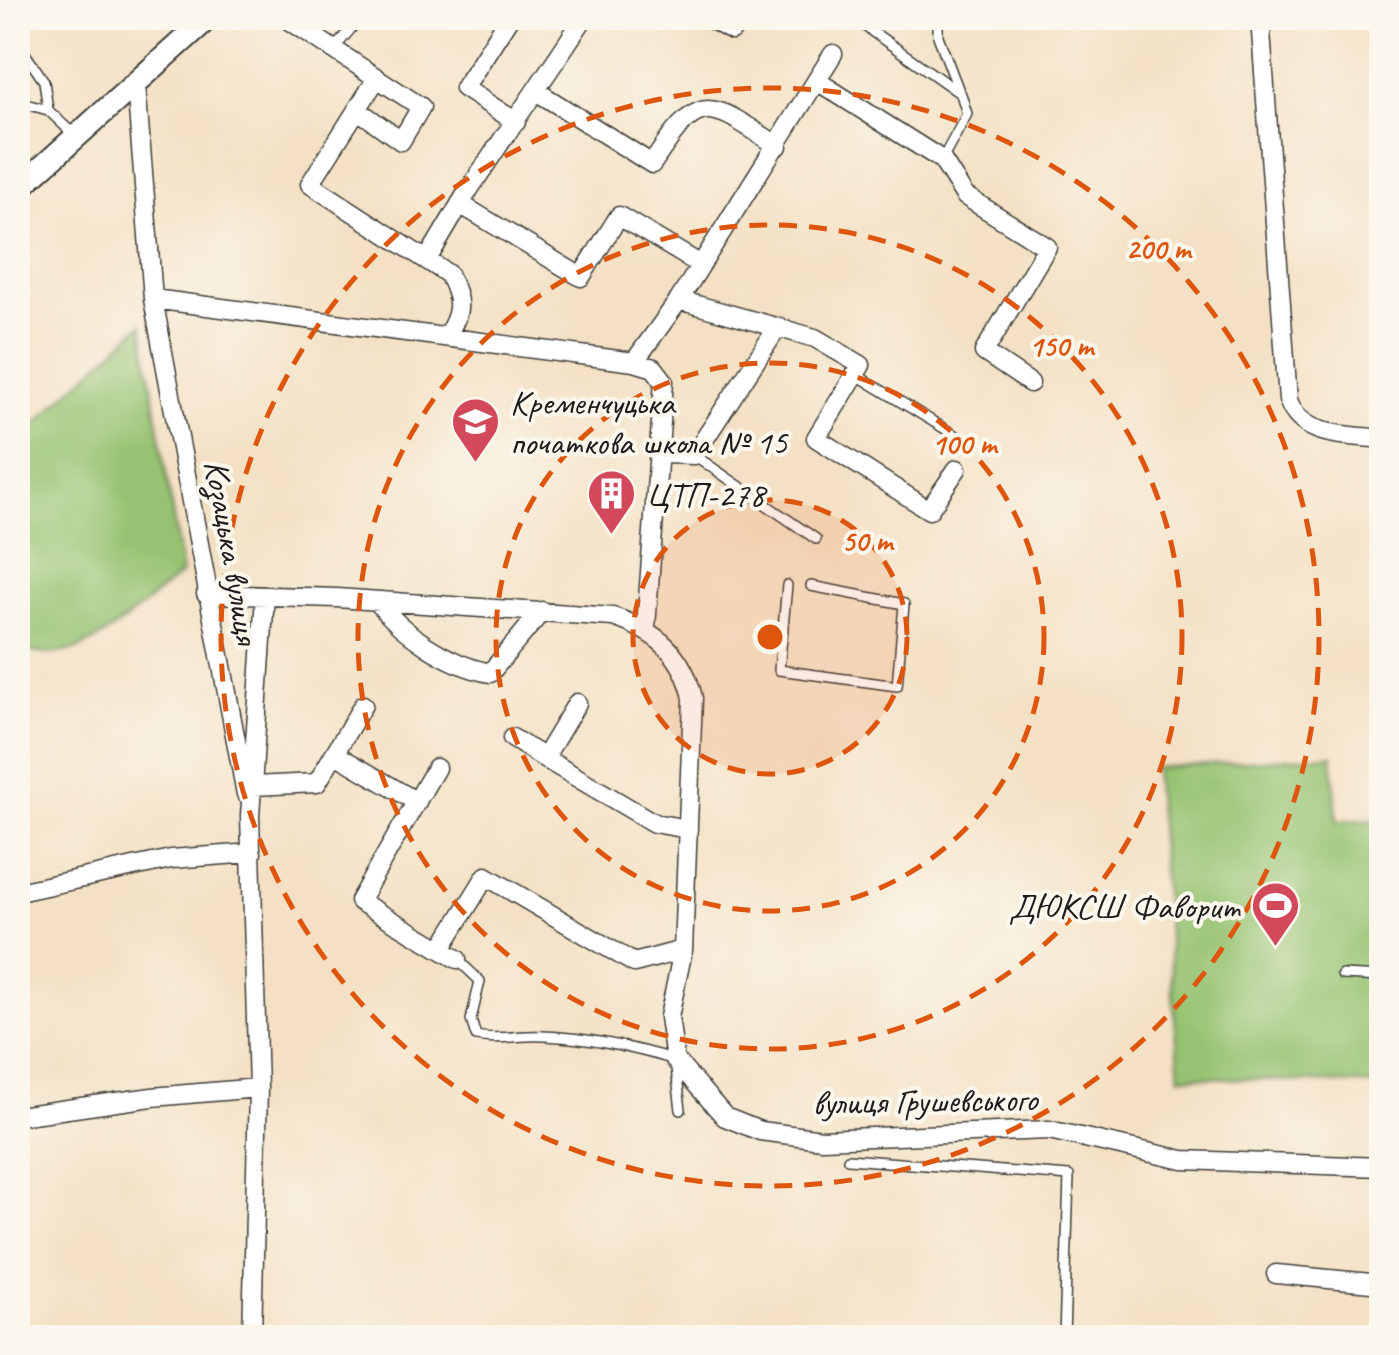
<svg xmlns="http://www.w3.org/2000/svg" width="1399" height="1355" viewBox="0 0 1399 1355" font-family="Caveat,sans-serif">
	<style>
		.green { fill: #96c371; stroke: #597046; stroke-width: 2.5 }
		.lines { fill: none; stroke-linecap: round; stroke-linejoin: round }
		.service-casing { stroke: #3c3a35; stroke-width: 12 }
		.minor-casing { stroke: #3c3a35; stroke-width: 21 }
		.tertiary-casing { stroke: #3c3a35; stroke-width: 26 }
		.service { stroke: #fff; stroke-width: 9 }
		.minor { stroke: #fff; stroke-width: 18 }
		.tertiary { stroke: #fff; stroke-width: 22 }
		.ring { fill: none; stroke: #de560d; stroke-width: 5; stroke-dasharray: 18 12 }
		.labels { text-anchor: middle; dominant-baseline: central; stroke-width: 8; stroke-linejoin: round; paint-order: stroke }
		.poi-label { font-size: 35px; fill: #1c1c1c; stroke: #fbf7ec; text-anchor: start }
		.street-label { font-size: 35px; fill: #1c1c1c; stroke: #fbf7ec }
		.centre { fill: #de560d; stroke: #fbf7ec; stroke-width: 5 }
		.ring-label { font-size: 30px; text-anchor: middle; font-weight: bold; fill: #de560d; stroke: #fbf7ec; stroke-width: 8; stroke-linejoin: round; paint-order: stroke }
	</style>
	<rect width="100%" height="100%" fill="#fbf7ec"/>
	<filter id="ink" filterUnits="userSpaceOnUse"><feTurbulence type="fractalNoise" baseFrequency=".01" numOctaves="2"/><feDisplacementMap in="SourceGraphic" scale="20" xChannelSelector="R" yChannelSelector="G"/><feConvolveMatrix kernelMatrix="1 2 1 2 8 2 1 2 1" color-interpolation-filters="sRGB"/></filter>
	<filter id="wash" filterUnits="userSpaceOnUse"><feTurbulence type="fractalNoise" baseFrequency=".0048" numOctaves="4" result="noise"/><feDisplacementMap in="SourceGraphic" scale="40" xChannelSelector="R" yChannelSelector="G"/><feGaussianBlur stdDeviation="2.25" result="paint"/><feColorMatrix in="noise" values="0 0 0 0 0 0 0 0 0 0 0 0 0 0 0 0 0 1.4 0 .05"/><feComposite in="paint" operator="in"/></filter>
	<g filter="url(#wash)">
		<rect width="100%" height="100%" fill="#f4e1c5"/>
		<!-- green -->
		<path class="green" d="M142,324L182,573C134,609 80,675 18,647V440Z
			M1332,755L1337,821L1381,820V1085L1180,1076L1154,768Z"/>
	</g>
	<g filter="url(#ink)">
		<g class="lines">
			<defs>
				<path id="service" d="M853,18L961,94L967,114L942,160
					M938,18V36L959,91
					M334,49L360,18
					M18,50L24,52L44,81L48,110
					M18,102L48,110L74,135
					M855,374L968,443
					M694,455L816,539
					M787,585L779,670L897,686L904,604L811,586
					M457,959L480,981L471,1020L476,1036C500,1041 521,1034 545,1036C590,1038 632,1047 675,1060L681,1110
					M1342,975L1382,977
					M848,1159L1069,1176L1064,1338"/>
				<path id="minor" d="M286,18L377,78L310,184L448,274C462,300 462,312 446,337
					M509,18L464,88L516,122
					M709,18L732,31
					M1260,18L1288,400C1302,439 1345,434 1382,439
					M817,81L942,160L965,196L1047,247L984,352L1030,383
					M136,84L153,299L246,794
					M536,91L652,164C701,89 708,101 778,146
					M358,110L401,141L421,107L377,78
					M460,204L581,277L619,216L701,265
					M428,258L468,191L584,18
					M153,299L634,362L654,368L664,381L646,627
					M679,300L815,338L861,365L816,438L929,510L957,469
					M634,362L679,300L833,54
					M661,454L694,455L778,327
					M206,594L337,598L613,617C656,631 683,653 693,698L683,950L669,1017L675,1060L725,1117L760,1131L822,1139L1049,1130L1183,1160L1382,1167
					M377,601C402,634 448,665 490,673L542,611
					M577,703L544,758L654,823L688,829
					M512,738L544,758
					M335,754L417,802
					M436,768L359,901L457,959
					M253,786L317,783L363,705
					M18,892L171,859L252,853
					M441,949L486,876L634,963L683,950
					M18,1116L152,1097L258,1088
					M1276,1274L1382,1284
					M252,1338L258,1088L250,816L265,596"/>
				<path id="tertiary" d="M18,189L208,18"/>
			</defs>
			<!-- service casing -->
			<use href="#service" class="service-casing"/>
			<!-- minor casing -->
			<use href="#minor" class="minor-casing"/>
			<!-- tertiary casing -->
			<use href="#tertiary" class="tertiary-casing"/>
			<!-- service -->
			<use href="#service" class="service"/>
			<!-- minor -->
			<use href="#minor" class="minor"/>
			<!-- tertiary -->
			<use href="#tertiary" class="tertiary"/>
		</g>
	</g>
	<!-- distance rings -->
	<circle cx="770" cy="637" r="137" fill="#de560d" fill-opacity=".12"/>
	<g class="ring">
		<circle cx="770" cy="637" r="137"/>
		<circle cx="770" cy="637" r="274"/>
		<circle cx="770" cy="637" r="412"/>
		<circle cx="770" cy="637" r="549"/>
	</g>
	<!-- icons -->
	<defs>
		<symbol id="school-pin" viewBox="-11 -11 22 30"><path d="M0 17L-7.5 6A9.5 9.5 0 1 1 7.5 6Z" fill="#d1495b" stroke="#fbf7ec"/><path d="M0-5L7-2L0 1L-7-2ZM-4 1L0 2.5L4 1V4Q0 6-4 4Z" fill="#fff"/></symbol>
		<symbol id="building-pin" viewBox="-11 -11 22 30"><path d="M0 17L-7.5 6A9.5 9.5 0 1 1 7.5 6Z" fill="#d1495b" stroke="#fbf7ec"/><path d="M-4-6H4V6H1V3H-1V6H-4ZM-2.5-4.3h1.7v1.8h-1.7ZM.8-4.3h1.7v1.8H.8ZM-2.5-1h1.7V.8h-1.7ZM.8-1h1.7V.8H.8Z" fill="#fff"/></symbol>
		<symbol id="stadium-pin" viewBox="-11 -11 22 30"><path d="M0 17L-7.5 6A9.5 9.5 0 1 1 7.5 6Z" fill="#d1495b" stroke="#fbf7ec"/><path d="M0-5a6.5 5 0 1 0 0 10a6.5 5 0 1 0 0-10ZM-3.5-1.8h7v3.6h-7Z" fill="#fff"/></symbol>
	</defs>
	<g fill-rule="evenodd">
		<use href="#school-pin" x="448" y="394" width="55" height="75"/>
		<use href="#building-pin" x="584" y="466" width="55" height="75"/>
		<use href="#stadium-pin" x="1248" y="878" width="55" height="75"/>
	</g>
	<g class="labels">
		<!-- poi labels -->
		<g class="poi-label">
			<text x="510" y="402">Кременчуцька<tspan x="510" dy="40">початкова школа № 15</tspan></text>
			<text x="646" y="494">ЦТП-278</text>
			<text x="1240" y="906" text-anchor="end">ДЮКСШ Фаворит</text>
		</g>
		<!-- street labels -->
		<g class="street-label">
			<text transform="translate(232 552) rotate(80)">Козацька вулиця</text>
			<text transform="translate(925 1101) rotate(-1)">вулиця Грушевського</text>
		</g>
	</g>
	<circle cx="770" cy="637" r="15" class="centre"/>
	<g class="ring-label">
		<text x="1158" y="259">200 m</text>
		<text x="1061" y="356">150 m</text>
		<text x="964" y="454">100 m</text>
		<text x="867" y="551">50 m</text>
	</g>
	<!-- margin -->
	<rect width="1399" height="1355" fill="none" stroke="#fbf7ec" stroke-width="60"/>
</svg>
